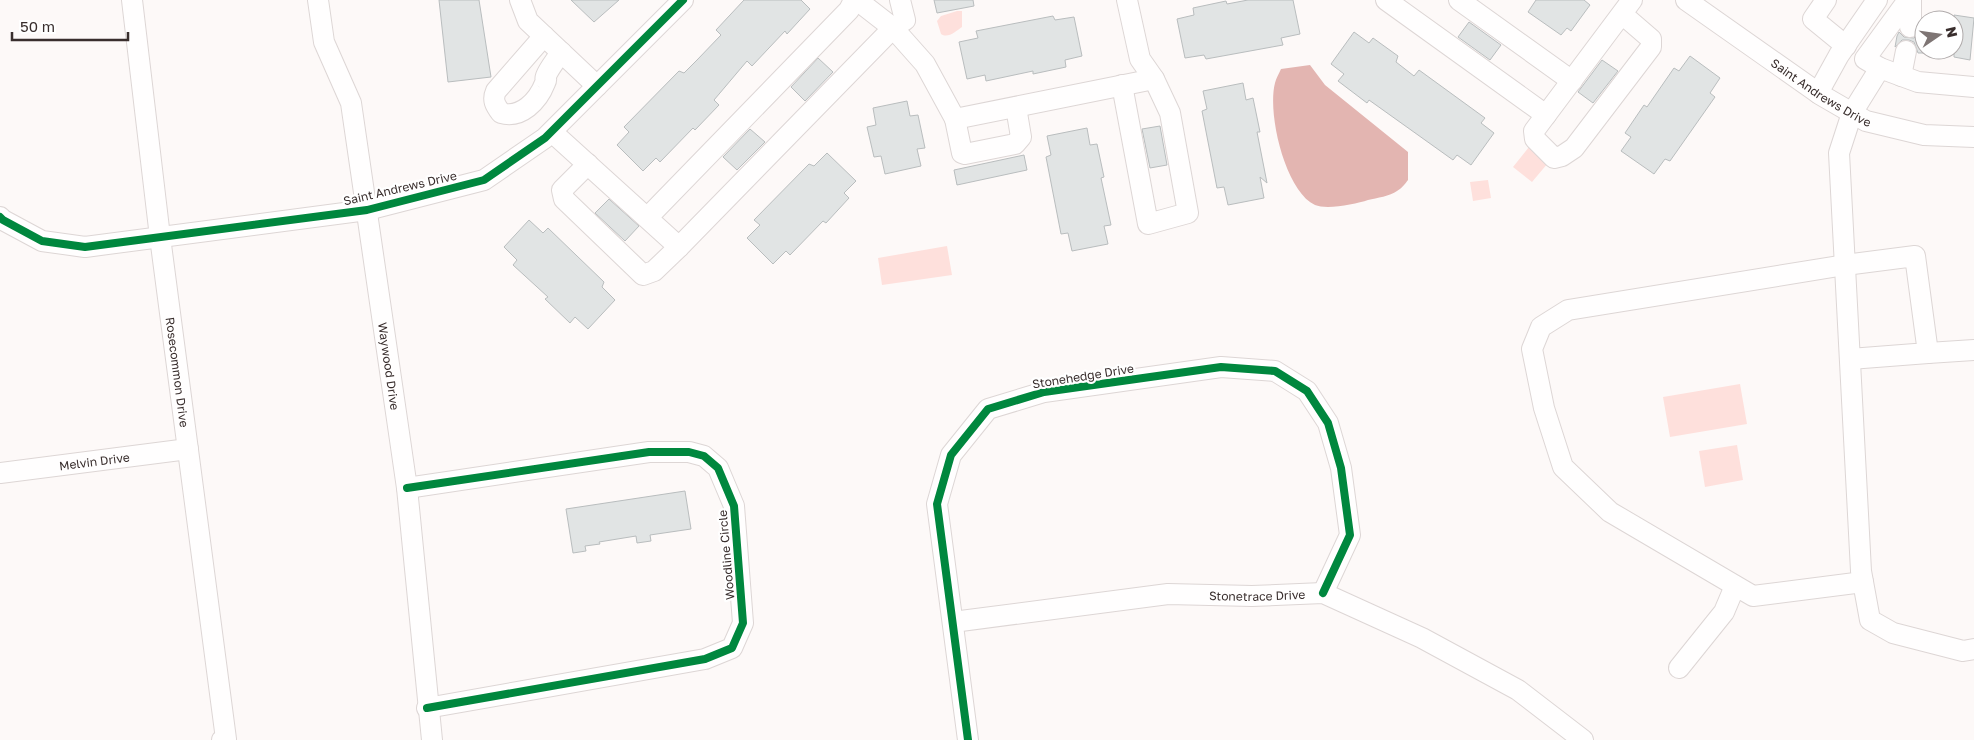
<svg xmlns="http://www.w3.org/2000/svg" width="1974" height="740" viewBox="0 0 1974 740" font-family="'Golos Text',sans-serif">
	<style>
		.green { fill: #fee0dc }
		.water { fill: #e3b5b1 }
		.building { fill: #e1e4e4; stroke: #b9bdbe }
		.lines { fill: none; stroke-linecap: round; stroke-linejoin: round }
		.minor-casing { stroke: #ddd6d5; stroke-width: 22 }
		.minor { stroke: #fffefe; stroke-width: 20 }
		.cycleway-casing { stroke: #fff; stroke-width: 11 }
		.cycleway { stroke: #00873e; stroke-width: 8 }
		.labels { text-anchor: middle; dominant-baseline: central; stroke-width: 4.5; stroke-linejoin: round; paint-order: stroke }
		.street-label { font-size: 12px; fill: #392e2d; stroke: #fff }
	</style>
	<rect width="100%" height="100%" fill="#fdf9f8"/>
	<!-- green -->
	<path class="green" d="M957,11H962V27C956,31 948,39 941,34L937,21L941,16Z
		M1529,147L1548,163L1532,182L1513,167Z
		M1488,180L1491,198L1473,201L1470,182Z
		M947,246L952,275L882,285L878,258Z
		M1740,384L1747,424L1670,437L1663,397Z
		M1737,445L1743,480L1705,487L1699,451Z"/>
	<!-- water -->
	<path class="water" d="M1310,65L1325,85L1408,152V180C1405,184 1401,189 1397,191C1390,196 1377,198 1368,200C1356,204 1327,210 1315,205C1285,191 1267,113 1275,83C1276,78 1279,74 1281,69Z"/>
	<!-- building -->
	<path class="building" d="M439,0H479L491,77L448,82Z
		M571,0H619L594,22Z
		M744,0H801L810,9L787,34L785,31L752,66L747,61L714,100L719,105L695,130L693,128L660,162L656,158L643,171L617,145L629,132L624,127L679,71L684,73L697,60L721,35L716,30Z
		M934,0H973L974,6L937,13Z
		M1248,0H1293L1300,34L1281,38L1283,45L1206,59L1204,55L1185,58L1177,19L1194,15L1193,8L1226,1L1227,4Z
		M1536,0H1584L1590,5L1571,31L1567,28L1561,35L1528,12Z
		M1954,15L1974,18L1970,60L1954,57Z
		M1053,16L1055,20L1074,17L1082,56L1065,60L1066,67L1033,74V71L986,81L985,75L967,79L959,42L978,38L976,31Z
		M1469,22L1501,45L1490,60L1458,37Z
		M1922,28H1924V53H1918L1914,42L1909,40H1902L1895,47L1897,36L1899,32L1904,37L1914,38L1919,34Z
		M1354,32L1369,43L1373,38L1398,56L1396,62L1414,76L1419,70L1485,118L1481,123L1494,133L1471,165L1457,155L1453,160L1369,100L1367,103L1338,81L1344,74L1331,64Z
		M1690,56L1720,78L1710,93L1715,97L1670,161L1665,159L1654,174L1621,151L1631,137L1625,133L1644,105L1647,107L1674,68L1679,71Z
		M818,58L833,72L805,101L791,87Z
		M1602,60L1618,71L1593,103L1578,92Z
		M1243,83L1246,100L1253,98L1260,132H1257L1267,183L1260,177L1264,198L1228,205L1224,187L1217,188L1202,111L1207,109L1203,91Z
		M907,101L910,116L918,115L925,148L917,149L921,166L885,174L881,156L874,157L867,127L876,125L873,108Z
		M1160,126L1167,165L1150,168L1142,129Z
		M1087,128L1090,145L1097,144L1104,177L1101,178L1111,225L1104,226L1108,244L1072,251L1068,233L1061,234L1046,157L1051,155L1047,136Z
		M750,129L765,142L737,170L723,157Z
		M827,153L856,181L844,193L849,198L826,223L823,221L790,255L786,251L773,264L747,238L760,225L754,220L809,164L814,166Z
		M1024,155L1027,170L957,185L954,170Z
		M609,199L639,226L625,241L595,213Z
		M529,220L543,233L548,228L604,282L602,287L615,300L588,329L575,317L570,323L545,299L548,297L513,265L517,260L504,247Z
		M685,491L691,529L650,535L651,541L637,543L636,536L599,542L600,544L585,546L586,551L573,553L566,509Z"/>
	<g class="lines">
		<defs>
			<g id="minor">
				<path id="s1" d="M132,0L160,237L226,739L222,740"/>
				<path id="s2" d="M318,0L324,42L351,103L407,488L432,740"/>
				<path d="M520,0L528,21L597,86"/>
				<path d="M857,0L893,28L925,64L955,119L1154,79"/>
				<path d="M1386,0L1546,115"/>
				<path d="M1459,0L1572,81"/>
				<path id="s3" d="M1686,0L1821,95L1866,121L1924,135L1974,137"/>
				<path d="M1826,0L1813,19L1846,46"/>
				<path d="M1622,14L1651,39V47L1574,148L1562,156L1554,158L1535,139L1534,131L1632,0"/>
				<path d="M1910,27L1911,17V0"/>
				<path d="M544,36L496,91C492,100 495,105 501,113C521,119 538,101 545,83C548,77 544,82 546,76C549,68 557,59 561,52"/>
				<path d="M1880,68L1865,59L1908,0"/>
				<path d="M1901,76L1906,51"/>
				<path d="M1122,85L1148,224L1188,213L1170,113L1154,79L1140,59L1127,0"/>
				<path d="M1974,87L1918,82L1880,68L1852,113L1839,153L1861,571L1870,620L1893,633L1963,651L1974,649"/>
				<path d="M1818,93L1839,55L1877,0"/>
				<path d="M955,119L962,153L965,154L1015,144L1021,137L1016,107"/>
				<path d="M552,132L679,247L893,28L905,20L900,0"/>
				<path d="M588,164L562,190L564,199L643,275L654,271L679,247"/>
				<path d="M0,217L3,220L42,241L85,247L367,210L484,180L545,138L683,0"/>
				<path d="M648,217L849,10L854,0"/>
				<path d="M1928,353L1974,350"/>
				<path d="M1850,359L1928,353L1915,256L1845,265L1568,310L1541,327L1532,349L1544,408L1563,467L1610,512L1753,596L1863,582"/>
				<path id="s4" d="M0,473L188,449"/>
				<path d="M407,488L649,452H689L704,456L718,468L734,506L743,623L732,648L705,659L427,708"/>
				<path id="s5" d="M953,622L1168,594L1252,596L1323,593L1422,638L1518,690L1583,740"/>
				<path d="M1679,668L1724,612L1735,586"/>
				<path d="M968,740L937,504L951,455L988,409L1044,392L1221,367L1275,371L1307,391L1328,423L1341,468L1350,535L1323,593"/>
			</g>
		</defs>
		<!-- minor casing -->
		<use href="#minor" class="minor-casing"/>
		<!-- minor -->
		<use href="#minor" class="minor"/>
		<defs>
			<path id="cycleway" d="M0,217L3,220L42,241L85,247L367,210L484,180L545,138L683,0
				M407,488L649,452H689L704,456L718,468L734,506L743,623L732,648L705,659L427,708
				M968,740L937,504L951,455L988,409L1044,392L1221,367L1275,371L1307,391L1328,423L1341,468L1350,535L1323,593"/>
		</defs>
		<!-- cycleway casing -->
		<use href="#cycleway" class="cycleway-casing"/>
		<!-- cycleway -->
		<use href="#cycleway" class="cycleway"/>
	</g>
	<g class="labels">
		<!-- street labels -->
		<g class="street-label">
			<text stroke="none"><textPath href="#s3" startOffset="164">Saint Andrews Drive</textPath></text>
			<text transform="translate(400 188) rotate(-13)">Saint Andrews Drive</text>
			<text stroke="none"><textPath href="#s2" startOffset="375">Waywood Drive</textPath></text>
			<text stroke="none"><textPath href="#s1" startOffset="375">Rosecommon Drive</textPath></text>
			<text transform="translate(1083 376) rotate(-9)">Stonehedge Drive</text>
			<text stroke="none"><textPath href="#s4" startOffset="95">Melvin Drive</textPath></text>
			<text transform="translate(726 555) rotate(-95)">Woodline Circle</text>
			<text stroke="none"><textPath href="#s5" startOffset="306">Stonetrace Drive</textPath></text>
		</g>
	</g>
	<!-- north arrow -->
	<g transform="translate(1939 35) rotate(77)"><circle r="24" fill="#ffffff" stroke="#b0abab"/>
	<path d="M0-4L9 19L0 12L-9 19Z" fill="#7e7574"/>
	<text y="-8" font-size="14" font-weight="bold" text-anchor="middle" fill="#392e2d">N</text>
	</g>
	<!-- scale -->
	<path d="M12 32v8h116v-8" fill="none" stroke="#392e2d" stroke-width="2.5"/>
	<text x="20" y="32" font-size="15" fill="#392e2d" stroke="#ffffff" stroke-width="4" paint-order="stroke">50 m</text>
</svg>
